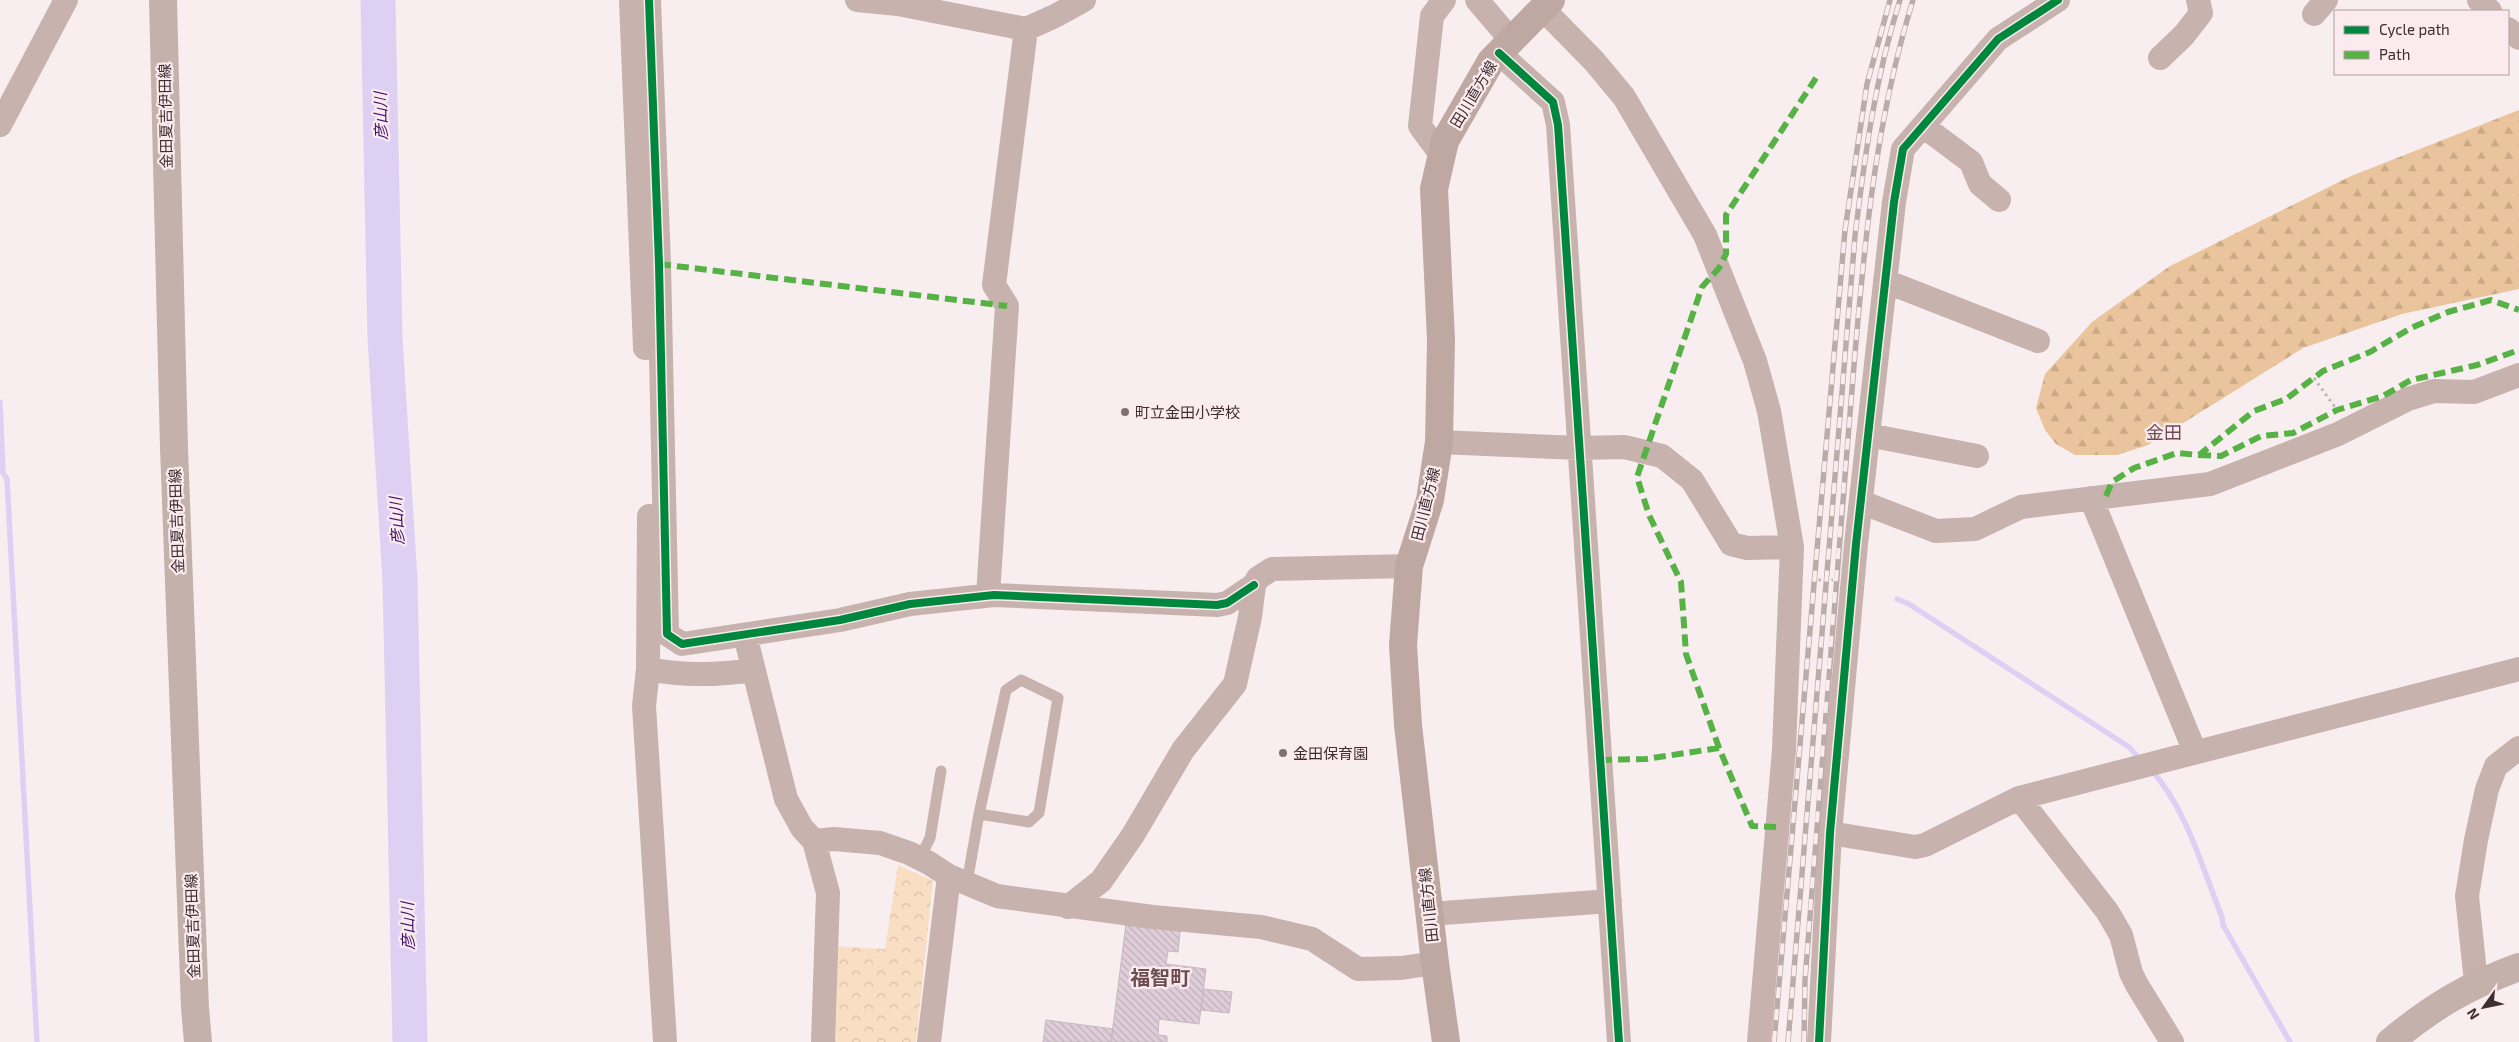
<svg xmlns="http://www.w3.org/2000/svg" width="2519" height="1042" viewBox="0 0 2519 1042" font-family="'Exo 2','Noto Sans JP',sans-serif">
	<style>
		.forest { fill: url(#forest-firs) }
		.park { fill: url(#park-crowns) }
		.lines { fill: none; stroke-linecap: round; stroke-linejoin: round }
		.stream { stroke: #ded0f3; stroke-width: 5.5 }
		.river { stroke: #ded0f3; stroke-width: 35 }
		.building { fill: url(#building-back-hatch); stroke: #c3b9be }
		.path { stroke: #c2b4b2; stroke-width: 3; stroke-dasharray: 2.5 4; stroke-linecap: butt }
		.lane { stroke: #c7b2ad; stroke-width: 11 }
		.street { stroke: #c7b2ad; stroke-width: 24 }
		.secondary { stroke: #c5b1ab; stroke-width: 28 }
		.primary { stroke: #c0a8a2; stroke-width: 28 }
		.rail-casing { stroke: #baaca9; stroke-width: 5.5 }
		.rail { stroke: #fbebee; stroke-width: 4; stroke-dasharray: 11; stroke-linecap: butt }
		.quiet { stroke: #57b246; stroke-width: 6; stroke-dasharray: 12 6; stroke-linecap: butt }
		.cycleway-casing { stroke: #fbebee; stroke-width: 11 }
		.cycleway { stroke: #00873e; stroke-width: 8 }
		.poi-dot { fill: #7e7174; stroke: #fbebee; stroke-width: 2 }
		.labels { text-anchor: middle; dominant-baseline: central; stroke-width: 4.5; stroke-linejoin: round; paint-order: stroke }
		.street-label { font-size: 15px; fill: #3d2e31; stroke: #fbebee }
		.poi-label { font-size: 15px; fill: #3d2e31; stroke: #fbebee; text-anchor: start }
		.water-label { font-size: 16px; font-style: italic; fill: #401270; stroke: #fbebee }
		.quarter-label { font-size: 18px; fill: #6d4d54; stroke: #fbebee }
		.district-label { font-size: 20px; font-weight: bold; fill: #6d4d54; stroke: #fbebee }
	</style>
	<defs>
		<pattern id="forest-firs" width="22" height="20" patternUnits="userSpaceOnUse" patternTransform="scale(1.25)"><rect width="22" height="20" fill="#eac49c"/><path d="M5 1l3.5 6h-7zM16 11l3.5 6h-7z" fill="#caa987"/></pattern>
		<pattern id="park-crowns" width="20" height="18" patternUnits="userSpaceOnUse" patternTransform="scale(1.25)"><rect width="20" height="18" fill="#fadec3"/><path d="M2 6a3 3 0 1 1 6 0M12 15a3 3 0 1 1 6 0" fill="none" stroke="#d7bfa8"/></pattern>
		<pattern id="building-back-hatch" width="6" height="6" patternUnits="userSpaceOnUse" patternTransform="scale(1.25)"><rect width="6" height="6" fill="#dfcdd9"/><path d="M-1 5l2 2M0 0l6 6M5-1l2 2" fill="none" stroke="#c0b0bb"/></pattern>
	</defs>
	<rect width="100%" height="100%" fill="#f8eef0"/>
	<!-- forest -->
	<path class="forest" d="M2519,110V289L2402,314L2303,348L2148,445L2117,455H2075L2056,444L2045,430L2036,408L2045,374L2092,322L2170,266L2351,176Z"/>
	<!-- park -->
	<path class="park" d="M898,865L933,881L916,1042H828L834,946L885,949Z"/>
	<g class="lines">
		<!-- stream -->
		<path class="stream" d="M0,402L3,473L7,479L37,1042
			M1897,599L1909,604L2129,747L2141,760
			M2151,770C2186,807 2203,870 2222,917L2223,925L2290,1042"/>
		<!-- river -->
		<path class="river" d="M378,0L385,338L400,580L410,1042"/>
	</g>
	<!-- building -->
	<path class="building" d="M1126,924L1180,931L1178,952L1168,951L1166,964L1206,969L1199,1024L1159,1019L1158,1035L1167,1036V1042H1111Z
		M1204,989L1232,992L1229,1013L1201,1010Z
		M1046,1020L1113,1029L1111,1042H1043Z"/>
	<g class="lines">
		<!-- path -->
		<path class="path" d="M2314,378L2337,410
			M1812,580H1833"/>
		<!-- lane -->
		<path class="lane" d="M920,858L930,838L941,771
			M967,883L979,814L1006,690L1021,680L1058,698L1039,813L1029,822L979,814"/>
		<!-- street -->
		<path class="street" d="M631,0L645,348
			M649,0L659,264L667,634L682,644L840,620L910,604L994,595L1217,605L1227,603L1254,585
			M857,0L898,4L1026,29L1055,16L1084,0
			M1477,0L1511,40
			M2479,0L2490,11
			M1543,9L1594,61L1624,97L1705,235L1755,361L1769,411L1792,547L1784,750L1759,1042
			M2314,14L2326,0
			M2508,29L2519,38
			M1499,53L1553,102L1558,125L1619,1042
			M2160,58L2184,35L2201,13L2198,0
			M0,125L66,0
			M1923,126L1971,162L1980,184L1999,200
			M1442,156L1420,126L1432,16L1444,0
			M1885,281L2038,341
			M1868,435L1977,456
			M1439,442L1579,448L1624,447L1662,456L1692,480L1731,544L1747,548L1792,547
			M2091,498L2195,752
			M1861,502L1936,531L1975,529L2021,507L2210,484L2338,434L2408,399L2434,391L2474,392L2519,375
			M649,516L648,669L644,706L665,1042
			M988,595L1007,306L994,285L1026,29
			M745,635L786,799L802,828L814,841L828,893L823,1042
			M648,669C682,676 719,675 754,670
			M2019,798L2107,911L2121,935L2131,973L2137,985L2172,1042
			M1830,833L1915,847L1925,845L2019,798L2519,669
			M814,841L834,839L880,843L909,853L929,863L949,876L997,896L1153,917L1261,927L1312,939L1358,969L1401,968L1435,963
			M1068,907L1101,881L1133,835L1183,750L1235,684L1250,617L1254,585L1258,578L1272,569L1409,566
			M1429,914L1610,901
			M2476,983L2467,896L2476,840L2487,789L2496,766L2519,748
			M929,1042L949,876
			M1819,1042L1830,833L1856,544L1894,202L1903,149L1998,39L2058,0"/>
		<!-- secondary -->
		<path class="secondary" d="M163,0L174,448L195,1008L198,1042
			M2390,1042C2432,1007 2467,986 2519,967"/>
		<!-- primary -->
		<path class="primary" d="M1446,1042L1435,963L1408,725L1403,645L1409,566L1430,500L1439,442L1441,340L1434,189L1445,141L1491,61L1551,0"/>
		<defs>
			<path id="rail" d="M1774,1042L1845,230L1867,84L1890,0
				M1788,1042L1855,236C1865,154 1875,79 1900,0
				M1804,1042L1805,980C1819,795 1833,610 1849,426C1861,282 1870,139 1913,0"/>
		</defs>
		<!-- rail casing -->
		<use href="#rail" class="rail-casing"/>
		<!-- rail -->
		<use href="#rail" class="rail"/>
		<!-- quiet -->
		<path class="quiet" d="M659,264L1007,306
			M2199,455L2221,456L2261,436L2293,433L2337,410L2383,396L2411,380L2477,365L2519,350
			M2106,496L2112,482L2134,468L2177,453L2199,455L2254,411L2286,399L2323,371L2370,352L2411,328L2448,312L2491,300L2519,310
			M1600,760L1646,759L1719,748
			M1776,827L1752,826L1719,748L1686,654L1681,582L1649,515L1637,477L1702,287L1719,268L1726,254V215L1816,78"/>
		<defs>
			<path id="cycleway" d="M649,0L659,264L667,634L682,644L840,620L910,604L994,595L1217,605L1227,603L1254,585
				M1499,53L1553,102L1558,125L1619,1042
				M1819,1042L1830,833L1856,544L1894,202L1903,149L1998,39L2058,0"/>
		</defs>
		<!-- cycleway casing -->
		<use href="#cycleway" class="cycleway-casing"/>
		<!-- cycleway -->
		<use href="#cycleway" class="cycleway"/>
	</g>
	<!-- markers -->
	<g class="poi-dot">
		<circle cx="1125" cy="412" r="5"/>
		<circle cx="1283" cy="753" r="5"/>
	</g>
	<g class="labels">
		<!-- street labels -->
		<g class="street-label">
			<text transform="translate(1473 94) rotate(-59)">田川直方線</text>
			<text transform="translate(165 116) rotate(-91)">金田夏吉伊田線</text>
			<text transform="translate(1425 504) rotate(-76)">田川直方線</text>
			<text transform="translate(176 521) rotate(-92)">金田夏吉伊田線</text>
			<text transform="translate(1428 905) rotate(-96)">田川直方線</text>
			<text transform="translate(192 926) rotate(-92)">金田夏吉伊田線</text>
		</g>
		<!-- poi labels -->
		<g class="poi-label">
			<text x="1135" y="412">町立金田小学校</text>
			<text x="1293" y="753">金田保育園</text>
		</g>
		<!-- water labels -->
		<g class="water-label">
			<text transform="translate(380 116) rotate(-91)">彦山川</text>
			<text transform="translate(396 521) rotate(-93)">彦山川</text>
			<text transform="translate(407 926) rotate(-91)">彦山川</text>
		</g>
		<!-- quarter labels -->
		<g class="quarter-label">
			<text x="2164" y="432">金田</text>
		</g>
		<!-- district labels -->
		<g class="district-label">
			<text x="1160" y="977">福智町</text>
		</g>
	</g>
	<!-- legend -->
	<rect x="2334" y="10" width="175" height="65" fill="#fbebee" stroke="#af9fa2"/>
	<rect x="2344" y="26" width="25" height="8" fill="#00873e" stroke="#af9fa2"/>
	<text x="2379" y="35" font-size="15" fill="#3d2e31">Cycle path</text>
	<rect x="2344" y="51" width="25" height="8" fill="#57b246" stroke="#af9fa2"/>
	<text x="2379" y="60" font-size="15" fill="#3d2e31">Path</text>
	<!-- north arrow -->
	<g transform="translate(2484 1007) rotate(237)" stroke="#fbebee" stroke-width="4" paint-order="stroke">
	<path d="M0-4L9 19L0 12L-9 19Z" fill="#3d2e31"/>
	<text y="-8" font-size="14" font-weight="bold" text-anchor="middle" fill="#3d2e31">N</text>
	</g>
</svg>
